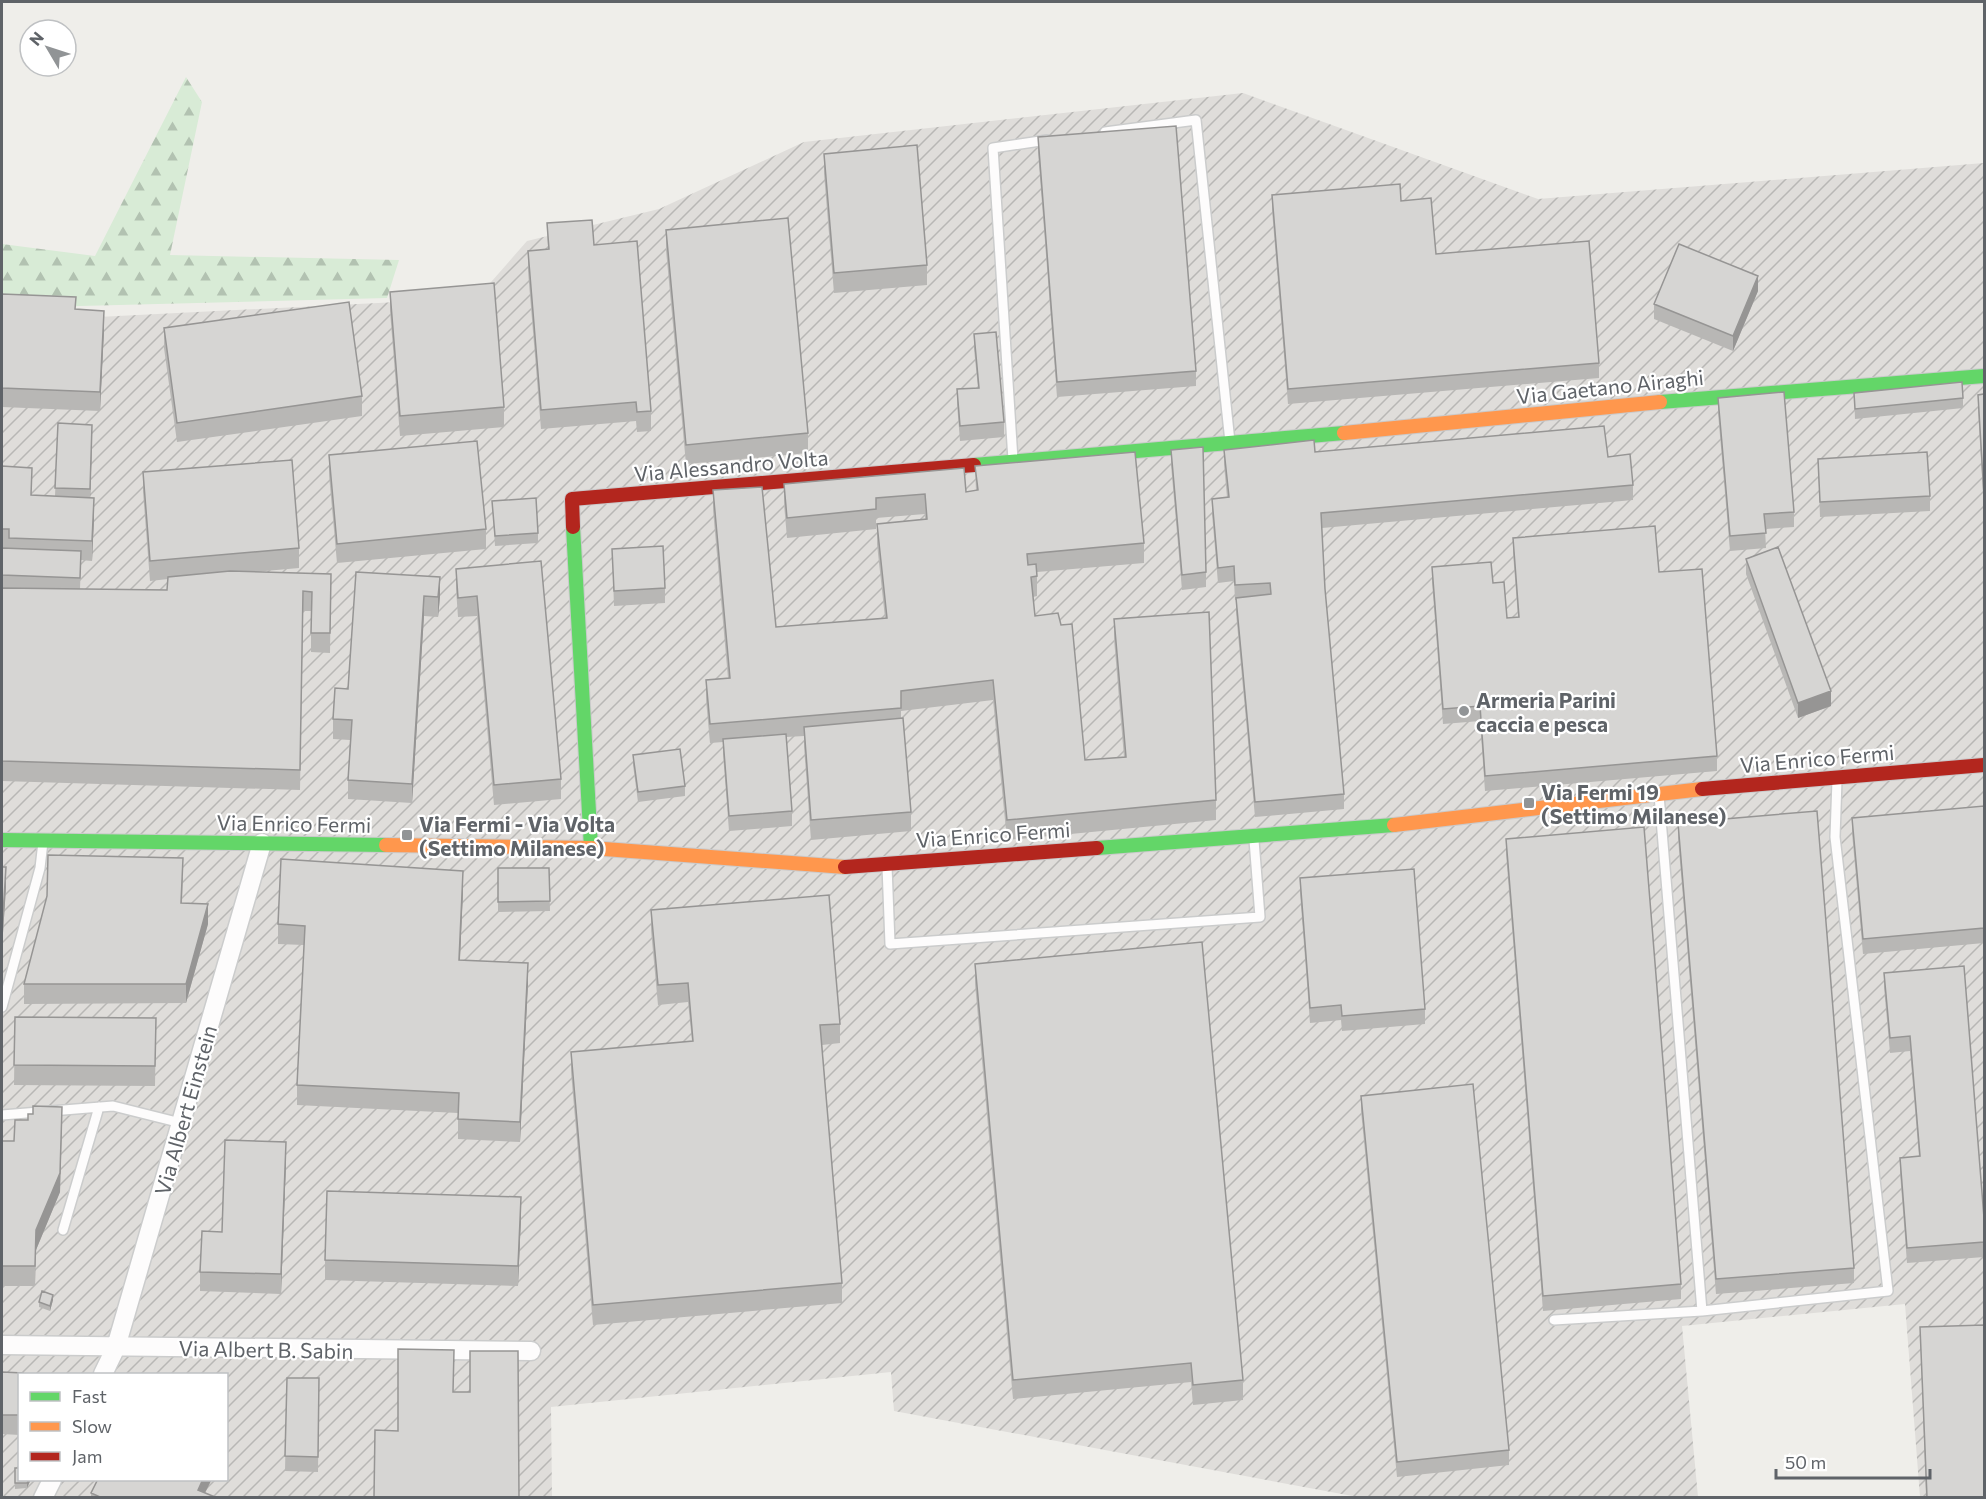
<svg xmlns="http://www.w3.org/2000/svg" width="1986" height="1499" viewBox="0 0 1986 1499" font-family="Commissioner,sans-serif">
	<style>
		.industrial { fill: url(#industrial-furrows); fill-rule: evenodd }
		.forest { fill: url(#forest-firs) }
		.lines { fill: none; stroke-linecap: round; stroke-linejoin: round }
		.lane-casing { stroke: #cbcccc; stroke-width: 12 }
		.street-casing { stroke: #cbcccc; stroke-width: 21 }
		.fast-casing { stroke: #cacacb; stroke-width: 16 }
		.slow-casing { stroke: #cacacb; stroke-width: 16 }
		.jam-casing { stroke: #cacacb; stroke-width: 16 }
		.lane { stroke: #fdfcfc; stroke-width: 9 }
		.street { stroke: #fdfcfc; stroke-width: 18 }
		.fast { stroke: #63d668; stroke-width: 14 }
		.slow { stroke: #ff974d; stroke-width: 14 }
		.jam { stroke: #b3261e; stroke-width: 14 }
		.wall { fill: #b8b7b5 }
		.shaded-wall { fill: #969594 }
		.building { fill: #d6d5d3; stroke: #969594; stroke-width: 1.5 }
		.poi-dot { fill: #919496; stroke: #fff; stroke-width: 2 }
		.labels { text-anchor: middle; dominant-baseline: central; stroke-width: 4.5; stroke-linejoin: round; paint-order: stroke }
		.street-label { font-size: 21px; fill: #5f6368; stroke: #fff }
		.poi-label { font-size: 21px; font-weight: bold; fill: #5f6368; stroke: #fff; text-anchor: start }
	</style>
	<defs>
		<pattern id="industrial-furrows" width="10" height="10" patternUnits="userSpaceOnUse" patternTransform="scale(1.5)"><rect width="10" height="10" fill="#dfddda"/><path d="M-1 1l2-2M0 10L10 0M9 11l2-2" fill="none" stroke="#b8b7b5"/></pattern>
		<pattern id="forest-firs" width="22" height="20" patternUnits="userSpaceOnUse" patternTransform="scale(1.5)"><rect width="22" height="20" fill="#d8ebd6"/><path d="M5 1l3.5 6h-7zM16 11l3.5 6h-7z" fill="#b2c2b1"/></pattern>
	</defs>
	<rect width="100%" height="100%" fill="#efeeea"/>
	<!-- industrial -->
	<path class="industrial" d="M1243,93L1538,199L1984,163V1497H1920L1905,1304L1682,1326L1698,1497H1358L894,1411L891,1372L551,1407L552,1497L2,1498V319L39,320L477,298L527,241L659,209L804,142ZM20,1374H226V1480H20Z"/>
	<!-- forest -->
	<path class="forest" d="M186,77L202,102L170,255L399,260L387,298L2,308V244L95,256Z"/>
	<g class="lines">
		<defs>
			<path id="lane" d="M1105,132L1196,120L1230,442
				M1013,460L993,148L1047,140
				M1659,795L1702,1311L1888,1291L1835,837L1837,780
				M887,866L890,944L1260,917L1254,840
				M2,1007L40,868L43,842
				M2,1115L113,1106L181,1123
				M63,1230L99,1107
				M1554,1320L1702,1311"/>
			<path id="street" d="M2,1345L531,1351
				M103,1374L116,1347L262,843
				M43,1498L52,1480"/>
			<path id="fast" d="M1660,402L1984,376
				M974,465L1344,433
				M573,527L591,848
				M2,840L386,845
				M1097,848L1394,825"/>
			<path id="slow" d="M1344,433L1660,402
				M1394,825L1702,789
				M386,845L591,848L845,867"/>
			<path id="jam" d="M573,527L572,499L974,465
				M1702,789L1984,765
				M845,867L1097,848"/>
		</defs>
		<!-- lane casing -->
		<use href="#lane" class="lane-casing"/>
		<!-- street casing -->
		<use href="#street" class="street-casing"/>
		<!-- fast casing -->
		<use href="#fast" class="fast-casing"/>
		<!-- slow casing -->
		<use href="#slow" class="slow-casing"/>
		<!-- jam casing -->
		<use href="#jam" class="jam-casing"/>
		<!-- lane -->
		<use href="#lane" class="lane"/>
		<!-- street -->
		<use href="#street" class="street"/>
		<!-- fast -->
		<use href="#fast" class="fast"/>
		<!-- slow -->
		<use href="#slow" class="slow"/>
		<!-- jam -->
		<use href="#jam" class="jam"/>
	</g>
	<!-- wall -->
	<path class="wall" d="M1038,137L1196,371V386L1057,397L1038,152Z
		M824,154L927,265V285L834,293L824,174Z
		M1272,195L1401,201L1436,254L1599,363V378L1288,404L1272,210Z
		M547,223L594,245L651,411V431L637,432L636,421L541,429L528,271V251L548,249Z
		M666,230L808,433V453L686,464L666,250Z
		M1758,291L1733,351L1654,319V304Z
		M390,292L504,407V427L400,436L390,311Z
		M2,294L76,309L104,330L100,411L2,407Z
		M164,328L362,396V416L177,442L164,348Z
		M974,334L1004,422V437L960,441L957,404V389L978,388L974,349Z
		M1854,393L1963,398V408L1855,419Z
		M1984,394V510L1978,410V395Z
		M1718,398L1794,512V527L1765,529L1766,548L1730,551L1718,413Z
		M58,423L92,440L90,498L94,518L92,561L81,560L80,589L167,590L168,579L150,581L143,492V472L299,548V568L254,572L331,574L330,653L311,652V611H303L300,790L2,781V466L32,495L55,496Z
		M1171,450L1206,572V587L1182,590L1171,465Z
		M1224,450L1608,457L1633,485V500L1322,528L1325,589L1344,794V809L1255,817L1236,613V600H1235L1234,581L1218,583L1212,514V499L1227,497L1224,465Z
		M329,455L486,529V549L337,563L329,475Z
		M1818,459L1930,496V511L1820,517Z
		M975,466L1144,543V563L1037,572V596L1033,597L1035,616L1085,760L1124,757L1114,639V619L1216,800V820L1007,840L993,700L901,711V718L911,812V831L811,840L804,747V736L786,737L792,811V826L729,831L723,754V742L710,743L706,700V680L728,678L713,510V490L776,627L885,618L877,544V524L925,519V514L876,518V529L787,538L784,504V484L966,492L976,491Z
		M492,501L538,533V543L495,546Z
		M1513,538L1659,572L1717,756V771L1485,791L1480,721L1443,724L1432,582V567L1493,583L1507,618L1518,617L1513,553Z
		M612,549L665,588V603L614,606Z
		M1746,559L1831,706L1798,718L1746,574Z
		M541,561L561,779V799L494,805L477,616L458,617L456,589V569Z
		M356,572L440,597L438,617L424,616L412,803L348,799V780L350,740L333,739V719L348,689Z
		M633,755L685,786V796L638,802L633,765Z
		M1984,806V943L1863,954L1852,833V818Z
		M1678,823L1854,1268V1283L1716,1294L1678,838Z
		M1506,839L1681,1284V1299L1543,1311L1506,854Z
		M2,867L6,887L3,933H2Z
		M498,868H549L550,911L498,912Z
		M183,877L182,903L208,924L186,1003L24,1004V984Z
		M1300,878L1425,1009V1024L1342,1031L1341,1020L1310,1023L1300,893Z
		M463,891L460,960L528,983L520,1142L458,1139V1113L297,1105V1085L304,945L278,944V924Z
		M651,910L840,1024V1043L822,1045L842,1283V1303L593,1325L571,1072V1052L692,1041L688,1002L658,1005L651,930Z
		M975,964L1243,1380V1400L1193,1405L1191,1382L1013,1399L975,984Z
		M1884,973L1984,1218V1257L1907,1263L1900,1173V1158L1919,1157L1910,1051L1890,1053L1884,988Z
		M15,1017L156,1018L155,1086L14,1085Z
		M1361,1096L1509,1450V1465L1397,1477L1361,1111Z
		M62,1127L60,1192L36,1250L35,1286H2V1141H14Z
		M286,1162L281,1294L200,1291V1272L222,1232Z
		M521,1217L518,1286L325,1280V1260Z
		M53,1300L50,1311L39,1307V1302Z
		M1920,1327L1984,1497H1926Z
		M2,1372L20,1374V1435L2,1434Z
		M287,1378H319L318,1472L285,1471Z
		M15,1468L31,1479L27,1488L15,1489Z
		M91,1493H205L215,1497H91Z"/>
	<!-- shaded-wall -->
	<path class="shaded-wall" d="M1758,276V291L1733,351V336Z
		M104,311V330L100,411V392Z
		M92,425V440L90,504V489Z
		M94,498V518L92,561V541Z
		M440,577V597L438,617V597Z
		M424,596V616L412,803V784Z
		M1831,691V706L1798,718V703Z
		M6,867V887L3,933V914Z
		M463,871V891L459,979V960Z
		M208,904V924L186,1003V984Z
		M528,963V983L520,1142V1122Z
		M62,1107L60,1192L36,1250L35,1286L36,1230Z
		M286,1142V1162L281,1294V1274Z
		M521,1197V1217L518,1286V1266Z
		M53,1295V1300L50,1311V1306Z
		M29,1479H31L27,1488V1483Z
		M203,1479H212L203,1497L198,1490Z"/>
	<!-- building -->
	<path class="building" d="M1176,126L1196,371L1057,382L1038,137Z
		M917,145L927,265L834,273L824,154Z
		M1400,184L1401,201L1431,198L1436,254L1589,241L1599,363L1288,389L1272,195Z
		M788,218L808,433L686,445L666,230Z
		M592,220L594,245L637,241L651,411L637,412L636,402L541,410L528,251L549,249L547,223Z
		M1679,244L1758,276L1733,336L1654,304Z
		M494,283L504,407L400,416L390,292Z
		M2,294L76,297L75,309L104,311L100,392L2,388Z
		M349,302L362,396L177,423L164,328Z
		M996,332L1004,422L960,426L957,389L979,388L974,334Z
		M1962,382L1963,398L1855,409L1854,393Z
		M1784,392L1794,512L1764,514L1766,533L1730,536L1718,398Z
		M1984,394V495L1978,395Z
		M58,423L92,425L90,489L55,488Z
		M1604,426L1608,457L1630,454L1633,485L1321,513L1325,589L1344,794L1255,802L1236,598L1271,594L1270,583L1235,585L1234,566L1218,568L1212,499L1229,497L1224,450L1314,440L1315,452Z
		M477,441L486,529L337,544L329,455Z
		M1203,447L1206,572L1182,575L1171,450Z
		M1135,452L1144,543L1027,554L1028,565L1036,564L1037,576L1031,577L1035,616L1058,613L1061,625L1072,624L1085,760L1126,757L1114,619L1209,612L1216,800L1007,820L993,680L901,691V708L710,724L706,680L730,678L713,490L762,487L776,627L887,618L877,524L927,519L925,494L876,498V509L787,518L784,484L964,468L966,492L978,490L975,466Z
		M1927,452L1930,496L1820,502L1818,459Z
		M292,460L299,548L150,561L143,472Z
		M2,466L32,468L31,495L94,498L92,541L9,538V529H2Z
		M536,498L538,533L495,536L492,501Z
		M1655,526L1659,572L1702,569L1717,756L1485,776L1480,706L1443,709L1432,567L1491,562L1493,583L1504,582L1507,618L1519,617L1513,538Z
		M663,546L665,588L614,591L612,549Z
		M1778,547L1831,691L1798,703L1746,559Z
		M2,548L81,551L80,578L2,575Z
		M541,561L561,779L494,785L477,596L458,598L456,569Z
		M230,571L331,574L330,633H311L312,592L303,591L300,770L2,761V588L167,590L168,577Z
		M356,572L440,577L438,597L424,596L412,784L348,780L352,720L333,719L335,688L348,689Z
		M903,718L911,812L811,820L804,727Z
		M786,734L792,811L729,816L723,739Z
		M680,749L685,786L638,792L633,755Z
		M1984,806V928L1863,939L1852,818Z
		M1817,811L1854,1268L1716,1279L1678,823Z
		M1644,827L1681,1284L1543,1296L1506,839Z
		M48,855L183,858L181,903L208,904L186,984H24L47,896Z
		M281,859L463,871L459,960L528,963L520,1122L458,1119L459,1093L297,1085L305,926L278,924Z
		M2,867H6L3,914H2Z
		M498,868H549L550,901L498,902Z
		M1414,869L1425,1009L1342,1016L1341,1005L1310,1008L1300,878Z
		M829,895L840,1024L820,1025L842,1283L593,1305L571,1052L693,1041L688,983L658,985L651,910Z
		M1202,942L1243,1380L1193,1385L1191,1363L1013,1380L975,964Z
		M1964,966L1984,1218V1242L1907,1248L1900,1158L1920,1156L1910,1036L1890,1038L1884,973Z
		M15,1017L156,1018L155,1066L14,1065Z
		M1473,1084L1509,1450L1397,1462L1361,1096Z
		M33,1106L62,1107L60,1173L36,1230L35,1266H2V1141H14L15,1120H28V1114H33Z
		M225,1140L286,1142L281,1274L200,1272L202,1231L222,1232Z
		M327,1191L521,1197L518,1266L325,1260Z
		M42,1291L53,1295L50,1306L39,1302Z
		M1984,1325V1497H1927L1920,1327Z
		M398,1349L454,1350L453,1392H470V1351H518L519,1497H374L375,1430L398,1431Z
		M2,1372L23,1373V1374H20V1415H2Z
		M287,1378H319L318,1457L285,1456Z
		M15,1468H20V1479H29L27,1483H15Z
		M98,1479H203L198,1490L215,1497H100L91,1493Z"/>
	<!-- markers -->
	<g class="poi-dot">
		<circle cx="1464" cy="711" r="6"/>
		<rect x="1523" y="797" width="12" height="12" rx="3"/>
		<rect x="401" y="829" width="12" height="12" rx="3"/>
	</g>
	<g class="labels">
		<!-- street labels -->
		<g class="street-label">
			<text transform="translate(1610 386) rotate(-6)">Via Gaetano Airaghi</text>
			<text transform="translate(731 465) rotate(-5)">Via Alessandro Volta</text>
			<text transform="translate(1817 758) rotate(-5)">Via Enrico Fermi</text>
			<text transform="translate(294 823) rotate(1)">Via Enrico Fermi</text>
			<text transform="translate(993 834) rotate(-4)">Via Enrico Fermi</text>
			<text transform="translate(185 1110) rotate(-74)">Via Albert Einstein</text>
			<text transform="translate(266 1349) rotate(1)">Via Albert B. Sabin</text>
		</g>
		<!-- poi labels -->
		<g class="poi-label">
			<text x="1476" y="699">Armeria Parini<tspan x="1476" dy="24">caccia e pesca</tspan></text>
			<text x="1541" y="791">Via Fermi 19<tspan x="1541" dy="24">(Settimo Milanese)</tspan></text>
			<text x="419" y="823">Via Fermi - Via Volta<tspan x="419" dy="24">(Settimo Milanese)</tspan></text>
		</g>
	</g>
	<!-- border -->
	<rect width="1986" height="1499" fill="none" stroke="#5f6368" stroke-width="6"/>
	<!-- legend -->
	<rect x="18" y="1373" width="210" height="108" fill="#ffffff" stroke="#bfc1c3" stroke-width="1.5"/>
	<rect x="30" y="1392" width="30" height="9" fill="#63d668" stroke="#bfc1c3" stroke-width="1.5"/>
	<text x="72" y="1403" font-size="18" fill="#5f6368">Fast</text>
	<rect x="30" y="1422" width="30" height="9" fill="#ff974d" stroke="#bfc1c3" stroke-width="1.5"/>
	<text x="72" y="1433" font-size="18" fill="#5f6368">Slow</text>
	<rect x="30" y="1452" width="30" height="9" fill="#b3261e" stroke="#bfc1c3" stroke-width="1.5"/>
	<text x="72" y="1463" font-size="18" fill="#5f6368">Jam</text>
	<!-- north arrow -->
	<g transform="translate(48 48) rotate(309)"><circle r="28" fill="#ffffff" stroke="#bfc1c3" stroke-width="1.5"/>
	<path d="M0-4.5L10 22L0 15L-10 22Z" fill="#919496"/>
	<text y="-9" font-size="16" font-weight="bold" text-anchor="middle" fill="#5f6368">N</text>
	</g>
	<!-- scale -->
	<path d="M1776 1469v9h154v-9" fill="none" stroke="#5f6368" stroke-width="3"/>
	<text x="1785" y="1469" font-size="18" fill="#5f6368" stroke="#ffffff" stroke-width="4.5" paint-order="stroke">50 m</text>
</svg>
